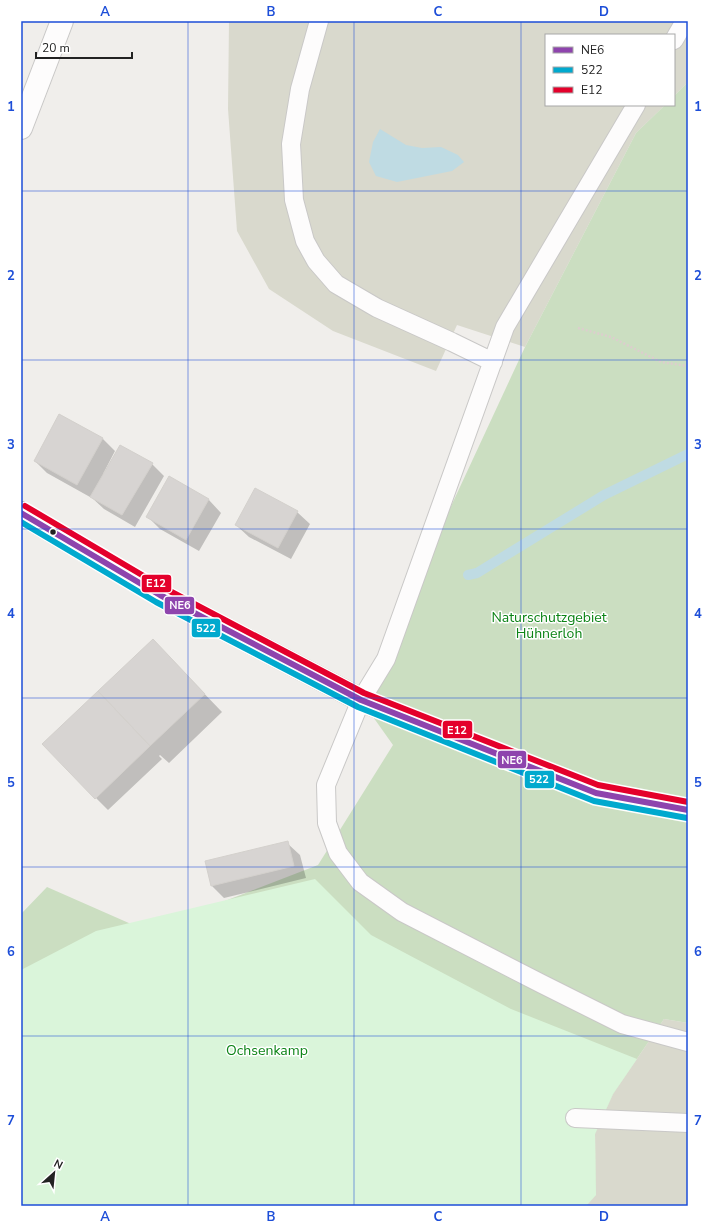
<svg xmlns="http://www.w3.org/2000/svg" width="709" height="1227" viewBox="0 0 709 1227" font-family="'Nunito Sans',sans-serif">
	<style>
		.construction { fill: #d9d9cd }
		.forest { fill: #cbdec1 }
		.park { fill: #daf5da }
		.water { fill: #bfdbe3 }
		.shadow { fill: #0003 }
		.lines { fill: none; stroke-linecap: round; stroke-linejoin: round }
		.stream { stroke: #bfdbe3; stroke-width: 10 }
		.building { fill: #d7d4d2; stroke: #d3d0cc }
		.lane-casing { stroke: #c9c8c7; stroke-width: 20 }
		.street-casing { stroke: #c9c8c7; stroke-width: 24 }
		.primary-casing { stroke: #a79c86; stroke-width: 24 }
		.path { stroke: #dccecd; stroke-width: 2.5; stroke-dasharray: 2 2; stroke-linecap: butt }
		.lane { stroke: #fdfcfc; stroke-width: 18 }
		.street { stroke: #fdfcfc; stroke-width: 22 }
		.primary { stroke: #f3ede7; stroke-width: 22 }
		.bus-1-casing { stroke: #fff; stroke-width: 9 }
		.bus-2-casing { stroke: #fff; stroke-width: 9 }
		.bus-3-casing { stroke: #fff; stroke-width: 9 }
		.bus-1 { stroke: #8e44ad; stroke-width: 6 }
		.bus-2 { stroke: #00a9ce; stroke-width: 6 }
		.bus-3 { stroke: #e4002b; stroke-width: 6 }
		.grid { fill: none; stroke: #1d4ed8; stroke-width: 1; stroke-opacity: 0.55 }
		.bus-dot { fill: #222; stroke: #fff; stroke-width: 1.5 }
		.labels { text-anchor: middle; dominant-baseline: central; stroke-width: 3; stroke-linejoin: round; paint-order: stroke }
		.park-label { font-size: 14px; fill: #0c8416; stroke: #fff }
		.line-badge { stroke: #fff; stroke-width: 1.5 }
		.badge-label { font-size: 11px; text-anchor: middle; font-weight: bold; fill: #fff }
		.neatline { fill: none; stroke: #1d4ed8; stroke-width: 1.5 }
		.grid-label { font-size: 13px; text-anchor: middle; font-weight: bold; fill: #1d4ed8 }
	</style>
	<rect width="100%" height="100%" fill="#f0eeeb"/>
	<!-- construction -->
	<path class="construction" d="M229,21H688V82L674,96V35H546V105H665L636,133L525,347L457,325L436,371L333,331L269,289L237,231L228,109Z
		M664,1019L688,1023V1206H586L596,1195L595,1134L613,1094Z"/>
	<!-- forest -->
	<path class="forest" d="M688,82V1023L664,1019L613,1094L595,1134L596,1195L586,1206H21V914L47,887L147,931L318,865L393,745L361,700L525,347L636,133L665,105H674V96Z"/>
	<!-- park -->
	<path class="park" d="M315,879L371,935L511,1009L637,1059L613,1094L595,1134L596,1195L586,1206H21V970L96,931Z"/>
	<!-- water -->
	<path class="water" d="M380,129L406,145L422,148L441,147L458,155L464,162L452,171L397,182L376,176L369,162L373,142Z"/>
	<!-- shadow -->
	<path class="shadow" d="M60,415L103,439L115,451L103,474L104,475L152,464L164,476L135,527L104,509L90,496V497L47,473L35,461Z
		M169,478L209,500L221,513L199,551L160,529L147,516Z
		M297,512L310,524L291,559L249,537L236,525Z
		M170,658L222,712L169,763L160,755L159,756L162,759L108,810L96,798Z
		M287,843L300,855L306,878L224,898L212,886Z"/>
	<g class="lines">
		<!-- stream -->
		<path class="stream" d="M468,575L477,573L604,495L688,454"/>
	</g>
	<!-- building -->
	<path class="building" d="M59,414L103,438L77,485L34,461Z
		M120,445L153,463L122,515L90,497Z
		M169,476L209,499L186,540L146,517Z
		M255,488L298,511L278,548L235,525Z
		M153,639L205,694L150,746L98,691Z
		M98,691L150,746L95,799L42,744Z
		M288,841L294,866L211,886L205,861Z"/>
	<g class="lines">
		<defs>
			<path id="lane" d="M319,21L300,89L291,144L294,200L305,241L316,261L336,284L377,308L452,342L493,362
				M674,40L685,21
				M636,105L505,327L386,659L361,700L326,785L327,823L338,853L360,882L402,912L542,984L622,1024L688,1042
				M575,1118L688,1123"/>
			<path id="street" d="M21,128L62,21"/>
			<path id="primary" d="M21,513L160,595L361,700L596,793L688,810"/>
		</defs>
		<!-- lane casing -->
		<use href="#lane" class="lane-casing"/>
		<!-- street casing -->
		<use href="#street" class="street-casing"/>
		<!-- primary casing -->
		<use href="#primary" class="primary-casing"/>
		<!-- path -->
		<path class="path" d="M578,328L611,337L661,362L688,366"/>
		<!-- lane -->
		<use href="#lane" class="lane"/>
		<!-- street -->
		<use href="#street" class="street"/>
		<!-- primary -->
		<use href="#primary" class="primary"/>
		<defs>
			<path id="bus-1" d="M21,513L160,595L361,700L596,793L688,810"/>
			<path id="bus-2" d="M21,522L156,602L358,707L594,801L687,818"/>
			<path id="bus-3" d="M25,506L164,588L364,693L598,785L688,802"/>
		</defs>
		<!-- bus-1 casing -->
		<use href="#bus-1" class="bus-1-casing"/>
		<!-- bus-2 casing -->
		<use href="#bus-2" class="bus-2-casing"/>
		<!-- bus-3 casing -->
		<use href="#bus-3" class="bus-3-casing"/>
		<!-- bus-1 -->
		<use href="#bus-1" class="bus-1"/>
		<!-- bus-2 -->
		<use href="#bus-2" class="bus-2"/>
		<!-- bus-3 -->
		<use href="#bus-3" class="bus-3"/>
	</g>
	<!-- grid -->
	<path class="grid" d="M188,21V1206M354,21V1206M521,21V1206M21,191H688M21,360H688M21,529H688M21,698H688M21,867H688M21,1036H688"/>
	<!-- markers -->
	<circle class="bus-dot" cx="53" cy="532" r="3.5"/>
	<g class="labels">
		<!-- park labels -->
		<g class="park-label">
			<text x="549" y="617">Naturschutzgebiet<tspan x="549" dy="16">Hühnerloh</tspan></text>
			<text x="267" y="1050">Ochsenkamp</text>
		</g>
	</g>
	<g class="line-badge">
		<rect x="141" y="574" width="31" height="19" rx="4" fill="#e4002b"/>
		<rect x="164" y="596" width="31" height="19" rx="4" fill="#8e44ad"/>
		<rect x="191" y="618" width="30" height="20" rx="4" fill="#00a9ce"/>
		<rect x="442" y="720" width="31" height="19" rx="4" fill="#e4002b"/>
		<rect x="497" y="750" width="30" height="19" rx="4" fill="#8e44ad"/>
		<rect x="524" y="770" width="31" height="19" rx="4" fill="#00a9ce"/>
	</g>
	<g class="badge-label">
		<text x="156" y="587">E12</text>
		<text x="180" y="609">NE6</text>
		<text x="206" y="632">522</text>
		<text x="457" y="734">E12</text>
		<text x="512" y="764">NE6</text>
		<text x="539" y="783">522</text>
	</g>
	<!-- border -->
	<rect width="709" height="1227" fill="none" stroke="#ffffff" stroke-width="44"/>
	<!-- legend -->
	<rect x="545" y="34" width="130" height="72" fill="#ffffff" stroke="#a7a7a7"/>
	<rect x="553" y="47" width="20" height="6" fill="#8e44ad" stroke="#a7a7a7"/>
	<text x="581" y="54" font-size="12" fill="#222222">NE6</text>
	<rect x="553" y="67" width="20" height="6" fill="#00a9ce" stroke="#a7a7a7"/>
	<text x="581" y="74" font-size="12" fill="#222222">522</text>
	<rect x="553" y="87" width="20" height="6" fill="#e4002b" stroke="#a7a7a7"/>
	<text x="581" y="94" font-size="12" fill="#222222">E12</text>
	<!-- north arrow -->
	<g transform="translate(54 1173) rotate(27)" stroke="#ffffff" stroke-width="3" paint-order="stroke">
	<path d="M0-3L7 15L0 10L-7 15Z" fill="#222222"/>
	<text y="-6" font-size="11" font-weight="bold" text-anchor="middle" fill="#222222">N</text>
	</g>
	<!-- scale -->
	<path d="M36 52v6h96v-6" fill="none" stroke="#222222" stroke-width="2"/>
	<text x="42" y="52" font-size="12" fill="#222222" stroke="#ffffff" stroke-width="3" paint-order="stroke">20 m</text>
	<rect x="22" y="22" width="665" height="1183" class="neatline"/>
	<g class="grid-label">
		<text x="105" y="16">A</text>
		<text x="271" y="16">B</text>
		<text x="438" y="16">C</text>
		<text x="604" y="16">D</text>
		<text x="11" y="111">1</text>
		<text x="698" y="111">1</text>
		<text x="11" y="280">2</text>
		<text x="698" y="280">2</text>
		<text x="11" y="449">3</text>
		<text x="698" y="449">3</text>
		<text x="11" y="618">4</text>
		<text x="698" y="618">4</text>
		<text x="11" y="787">5</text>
		<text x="698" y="787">5</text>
		<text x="11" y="956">6</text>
		<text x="698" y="956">6</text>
		<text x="11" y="1125">7</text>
		<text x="698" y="1125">7</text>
		<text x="105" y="1221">A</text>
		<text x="271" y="1221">B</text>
		<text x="438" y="1221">C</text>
		<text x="604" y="1221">D</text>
	</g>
</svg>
